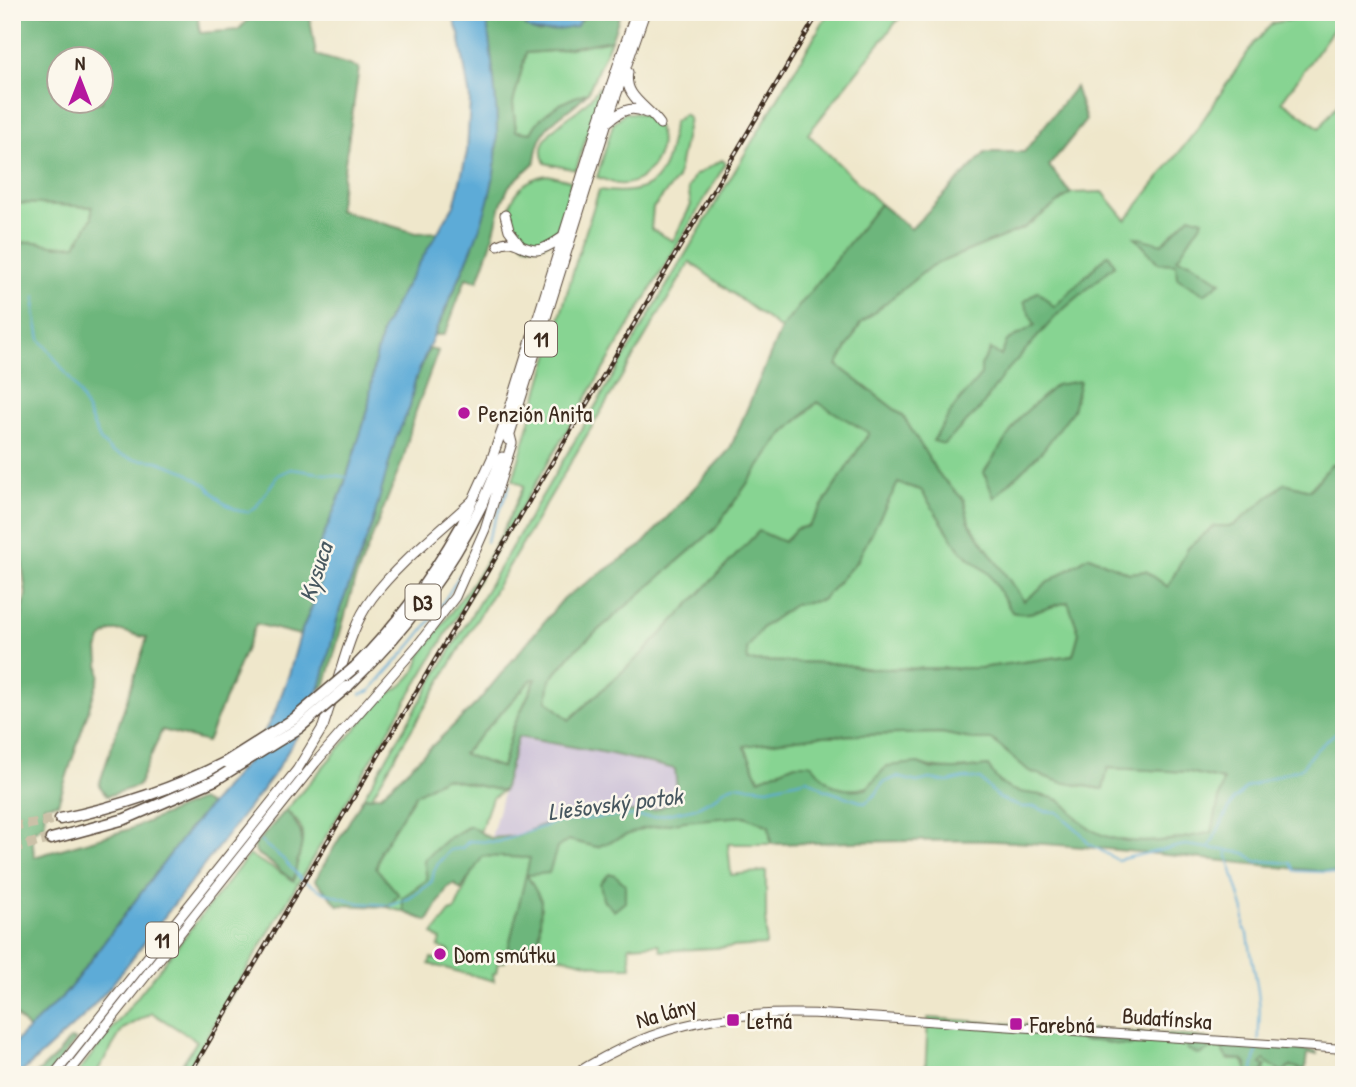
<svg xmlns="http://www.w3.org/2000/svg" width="1356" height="1087" viewBox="0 0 1356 1087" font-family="'Patrick Hand',sans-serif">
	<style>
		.industrial { fill: #cabfd7 }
		.green { fill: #87d492; stroke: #617f58; stroke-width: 2 }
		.forest { fill: #6db67c; stroke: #54704d; stroke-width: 2; fill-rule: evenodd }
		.water { fill: #5dabd7; stroke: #4c6a7a; stroke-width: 2 }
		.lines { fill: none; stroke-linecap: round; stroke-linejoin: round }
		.stream { stroke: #5dabd7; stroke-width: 2 }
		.highway-tunnel { stroke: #cbc1a8; stroke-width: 10; stroke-dasharray: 10 5; stroke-linecap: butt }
		.secondary-casing { stroke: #564638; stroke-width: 10 }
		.primary-casing { stroke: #564638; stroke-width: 11 }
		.highway-casing { stroke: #564638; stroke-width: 13 }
		.secondary { stroke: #fff; stroke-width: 8 }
		.primary { stroke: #fff; stroke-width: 9 }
		.highway { stroke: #fff; stroke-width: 10 }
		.rail-casing { stroke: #3b2a1e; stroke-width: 4.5 }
		.rail { stroke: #fbf7ec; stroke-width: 2; stroke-dasharray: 5; stroke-linecap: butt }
		.highway-bridge-casing { stroke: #564638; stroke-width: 13; stroke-linecap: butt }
		.highway-bridge { stroke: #fff; stroke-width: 10 }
		.poi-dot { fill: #b5179e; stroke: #fbf7ec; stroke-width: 2.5 }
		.labels { text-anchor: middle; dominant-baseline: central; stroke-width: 5; stroke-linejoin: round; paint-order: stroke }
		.shield { fill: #fbf7ec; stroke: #75685c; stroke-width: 2 }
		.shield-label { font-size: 21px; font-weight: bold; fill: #3b2a1e }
		.poi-label { font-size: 23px; fill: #3b2a1e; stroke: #fbf7ec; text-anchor: start }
		.street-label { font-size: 23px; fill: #3b2a1e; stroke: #fbf7ec }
		.water-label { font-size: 24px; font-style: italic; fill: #47575f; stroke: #fbf7ec }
	</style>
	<rect width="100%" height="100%" fill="#fbf7ec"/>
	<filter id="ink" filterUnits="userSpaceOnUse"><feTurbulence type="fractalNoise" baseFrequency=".0143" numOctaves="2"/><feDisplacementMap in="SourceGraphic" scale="14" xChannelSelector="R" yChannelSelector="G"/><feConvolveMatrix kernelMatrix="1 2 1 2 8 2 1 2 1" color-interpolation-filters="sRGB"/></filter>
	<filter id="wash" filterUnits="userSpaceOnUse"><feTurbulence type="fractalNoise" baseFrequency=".00686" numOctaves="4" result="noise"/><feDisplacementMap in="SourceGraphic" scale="28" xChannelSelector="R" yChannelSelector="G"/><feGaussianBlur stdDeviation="1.57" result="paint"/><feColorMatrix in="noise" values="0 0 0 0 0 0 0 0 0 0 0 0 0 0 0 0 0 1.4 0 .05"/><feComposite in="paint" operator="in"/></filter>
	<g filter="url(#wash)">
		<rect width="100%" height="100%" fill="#efe7cb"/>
		<!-- industrial -->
		<path class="industrial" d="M518,737L607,753L676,769L678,801L654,810L636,812L556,819L517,836L491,838Z"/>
		<!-- green -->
		<path class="green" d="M829,12H904L808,134L880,204L781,329L690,262L372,796L363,798Z
			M1309,16L1342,17L1282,101L1320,128L1344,95V458L1330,466L1310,490L1285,484L1233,526L1188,548L1168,587L1146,571L1129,573L1089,556L1047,583L1024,602L969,523L964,500L939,476L903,416L837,365L861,323L931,266L1024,228L1071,193L1103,192L1126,220L1195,132L1254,43L1273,23Z
			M611,40L588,92C566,100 541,111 531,133L516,131L513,103L526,53L553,51Z
			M599,87L601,89L576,170L545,163C531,138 565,121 580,108C588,102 593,95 599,87Z
			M624,113C630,113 639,112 645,115C679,133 652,188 618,184C612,183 604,179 597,177L613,124Z
			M684,114L689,118L677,179L653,208L651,229L673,241L691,205L688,188L694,176L722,160L726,163L184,1075H175L197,1041L152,1013L123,1029L95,1075H76L249,855L294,880C295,864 306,842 301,828C299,822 291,815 286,810L383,697C398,690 419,674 420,656L481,570L501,535L524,486L513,480L575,265L599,190C656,199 668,175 673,123Z
			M548,175L571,181C569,194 559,233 549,241C543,247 534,246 526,245C522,242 517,238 514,233C499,207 521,177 548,175Z
			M22,203L92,207V218L76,246C69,245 59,247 52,245C36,242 27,238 12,249V205Z
			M818,402L869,433L809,526L796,529L784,542L643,653L569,720L547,700L550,680L573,652L715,529L780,437Z
			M12,478L21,484L19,504L13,517L19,539L12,537Z
			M897,483L921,490L960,550L989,574L1012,612C1031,617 1049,606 1068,602L1079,633L1073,655L980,668L871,669L833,663L747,661L746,649L763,627L794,605L822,600L857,561Z
			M536,678L513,728L502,768L463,754L532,679Z
			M941,733L976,740H993C1032,778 1050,781 1103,789L1108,768L1189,772L1223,780L1212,833C1173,840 1123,851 1087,827C1076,820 1068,803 1056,799C1025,788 1007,801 988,766C964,769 941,772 918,763C889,777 861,799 829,785C817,780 806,771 795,764L759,779L744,745L820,736Z
			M443,778L503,791L492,798L480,832L469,826L446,840L424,860L427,880L402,898L404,912L387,907L399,895L376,869L381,850L415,795Z
			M745,816L769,826L771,844H728L731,875L766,871V945L661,951L659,944L629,946L631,967H604L537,951L527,876L505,962H498L496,973L493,974L494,981L429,964L431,958L443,961L448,958L450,951L438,947L441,940L433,934L450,912L455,910L476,862L483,856C519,856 535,863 568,840L597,847L641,829L688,820Z
			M928,1018L1197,1037L1225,1045L1222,1049L1229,1060H1242L1248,1070L1247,1075H925Z
			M1264,1060L1282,1072L1291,1066L1305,1070V1075H1260L1265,1070L1261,1061Z"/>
		<!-- forest -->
		<path class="forest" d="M12,12H134L135,15L146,12H197L200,33L238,30L249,19L250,12H309L316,55L359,68L338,210L416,233L439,232L398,299L383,329L374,365L368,410L342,491L319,547L321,579L318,592L300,635L256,624L207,742L162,730L138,786L107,796L99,785L147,638L122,631H111L101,639L98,650L100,675L58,803L44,805L45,824L32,832L34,857L130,829L200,800L210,805L186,833L66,993L29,1030L12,1011V679L14,657L26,594L19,539L13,517L19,504L21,484L12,478V249C26,238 36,242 52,245C59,247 69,245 76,245L92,218V207L22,203L12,205ZM60,60H102V102H60Z
			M486,12H519L521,21L539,33L582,20L585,12H621L611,40L553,51L526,53L513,103L516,131L531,133C541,111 566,100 588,92C563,120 538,120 535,162L509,186L501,204L491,244L478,281L466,278L447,329L443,335H435C458,280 491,216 496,157C500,110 491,59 486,12Z
			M1075,87L1086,120L1049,166L1071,193L1024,228L931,266L861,323L837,365L903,416L939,475L964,500L969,523L1024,601L1047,583L1089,556L1129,573L1146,571L1168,587L1188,548L1214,526H1233L1285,483L1310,490L1330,466L1344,458V873C1227,863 1111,846 994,841C920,839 845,843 771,844L769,826L745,816L685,821L641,829L597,847L568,840L557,848L549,873L527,875L541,900L539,951L508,950L530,858L483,856L461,890L454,884L447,888L428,921L404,912L402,898L427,880L424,860L446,840L470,826L490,838L517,836L556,819L654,810L678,801L675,769L607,753L518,737L503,791L444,778L415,795L381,850L376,868L399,895L387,907L338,905L315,880L363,798L381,795L477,703L564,598L641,546L730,449L781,329L880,204L911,229L986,152H1024ZM817,402L869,433L809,526L796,529L784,542L759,531L643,653L569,720L547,700L550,680L573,652L715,529L780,437ZM898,483L921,490L960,550L989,574L1012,612C1031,617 1049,606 1068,602L1079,633L1073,655L980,668L871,669L833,663L748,661L747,649L763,627L794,605L822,600L857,561ZM532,679H536L513,728L502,768L463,754ZM941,733L976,740H993L1029,771L1060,782L1103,789L1108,768L1189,772L1223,780L1212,832C1173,841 1123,851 1087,827C1076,820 1068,803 1056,799C1025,788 1007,801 988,766L963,769H932L918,763L887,766L866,789C837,792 829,786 812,764H795L759,779L744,746L820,736Z
			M1190,216L1203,220L1177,259L1190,262L1221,282L1204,294L1177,278L1176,264L1158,263L1135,237L1162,244Z
			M1108,254L1115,265L1058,314L1003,375L980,409L944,444L933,441L954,407L981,375V365L991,349L1001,356L1007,341L1035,325L1024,302L1038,291L1054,307Z
			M429,349L438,351L413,419L404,457L354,583L326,684L319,690L340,609L363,551L396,438L410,407L414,384Z
			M1080,381L1073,410L1043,450L994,498L984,472L1021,416L1056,385Z
			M286,810C314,843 297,844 294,881C280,872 271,861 256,853L254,846Z
			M609,874H614L625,884V902L614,911L603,900L600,883Z
			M1082,1034L1140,1038L1144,1042C1126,1051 1103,1038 1083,1041L1079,1038Z
			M70,1039L76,1040L49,1075H35L59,1053Z
			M1186,1042L1206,1043L1211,1049L1199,1055L1187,1049L1185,1045Z
			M1225,1045L1257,1046L1264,1051C1276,1041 1301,1051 1316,1051L1317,1054H1307L1305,1070L1291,1066L1282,1072L1264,1060L1261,1064L1266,1066L1260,1075H1247V1065L1242,1060C1231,1058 1226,1062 1222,1049Z"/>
		<!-- water -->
		<path class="water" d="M451,12H486C491,59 500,110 496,157C490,233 439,312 414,384L410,407L396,438L372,525L340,609L321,684L309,716L273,776L110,987L82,1018L19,1075H12V1045L66,993L186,833L250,758L275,712L289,674L300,635L318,592L321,579L319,547L342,491L368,410L374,365L383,329L398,299L455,203L467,152L470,99L459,34Z
			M521,12H585L576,27C555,29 523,43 521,12Z"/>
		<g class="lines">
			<!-- stream -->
			<path class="stream" d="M36,296L35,312L40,339L71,380L80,395L100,440L112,452L133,459L157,461L182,470L206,485L222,502L239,511L248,512L256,507L278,475L291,469L346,477
				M486,542L510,485
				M361,694L370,691C403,655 437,618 460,574
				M260,841L283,859L301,879L323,892L359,903L392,905L410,898L427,886L432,881L434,871L439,862L450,850L462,848L469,841L498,842L557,822L615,816L653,817L696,808L716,797L726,788L734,785L768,788L808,779L825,790L865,803L876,794L883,783L897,777L917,782L930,779L948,782L964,778L980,779L999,798L1022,807H1036L1045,811L1057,812L1080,832L1088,843L1117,860L1185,845L1245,853L1257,862L1263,861L1291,863L1295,871L1327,872L1344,876
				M1210,846L1234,799C1241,796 1242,788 1250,786C1262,781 1273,777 1285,773C1290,771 1296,771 1301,768C1305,764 1308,759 1311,755C1322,744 1332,735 1344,727
				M1227,853L1244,911V929L1248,934C1251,957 1257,978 1259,1000C1261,1014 1258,1026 1259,1039
				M1252,1075L1258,1045"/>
		</g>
	</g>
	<g filter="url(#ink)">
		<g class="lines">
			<!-- highway-tunnel -->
			<path class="highway-tunnel" d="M12,827L60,819
				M12,848L51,839"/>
			<defs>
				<path id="secondary" d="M573,1075C661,1019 736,1009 838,1015L1344,1049"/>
				<path id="primary" d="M628,72C623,97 648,106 660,124
					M609,121C621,111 631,105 646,113
					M505,215L509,230L519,243
					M498,245C513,236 521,250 537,250C546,249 555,242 563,237
					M508,440L607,122L645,12
					M482,504L502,457
					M460,528L492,458L508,414L599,121L636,12
					M337,682C346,653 354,622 372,598C399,562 441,530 473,500
					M54,1075L297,770L323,727L332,699
					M67,1075L315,763L417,646L455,597L485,529L512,443L510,435"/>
				<path id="highway" d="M355,667C397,625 431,579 460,528
					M347,687C403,633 448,574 482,504
					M60,819C118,807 173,789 226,762
					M51,839L125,819L215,780"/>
			</defs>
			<!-- secondary casing -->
			<use href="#secondary" class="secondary-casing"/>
			<!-- primary casing -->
			<use href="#primary" class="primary-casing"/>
			<!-- highway casing -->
			<use href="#highway" class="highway-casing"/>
			<!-- secondary -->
			<use href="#secondary" class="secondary"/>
			<!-- primary -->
			<use href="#primary" class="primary"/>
			<!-- highway -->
			<use href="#highway" class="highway"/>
			<defs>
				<path id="rail" d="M189,1075L819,12"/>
			</defs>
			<!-- rail casing -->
			<use href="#rail" class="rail-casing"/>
			<!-- rail -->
			<use href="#rail" class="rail"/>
			<defs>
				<path id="highway-bridge" d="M226,762L294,719L355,667
					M215,780L299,728L347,687"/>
			</defs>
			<!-- highway-bridge casing -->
			<use href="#highway-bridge" class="highway-bridge-casing"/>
			<!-- highway-bridge -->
			<use href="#highway-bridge" class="highway-bridge"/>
		</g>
	</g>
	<!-- markers -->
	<g class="poi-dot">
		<circle cx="464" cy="413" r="7"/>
		<circle cx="440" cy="954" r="7"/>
		<rect x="726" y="1013" width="14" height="14" rx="3.5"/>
		<rect x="1009" y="1017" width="14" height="14" rx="3.5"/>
	</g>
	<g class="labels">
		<!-- shield labels -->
		<g class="shield">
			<rect x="525" y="321.5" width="32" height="35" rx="5"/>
			<rect x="405.5" y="584.5" width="35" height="35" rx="5"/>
			<rect x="146" y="922.5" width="32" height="35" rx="5"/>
		</g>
		<g class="shield-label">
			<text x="541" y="339">11</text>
			<text x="423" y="602">D3</text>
			<text x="162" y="940">11</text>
		</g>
		<!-- poi labels -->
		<g class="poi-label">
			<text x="478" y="413">Penzión Anita</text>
			<text x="454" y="954">Dom smútku</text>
			<text x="747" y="1020">Letná</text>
			<text x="1030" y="1024">Farebná</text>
		</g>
		<!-- street labels -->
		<g class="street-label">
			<text transform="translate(666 1012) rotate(-16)">Na lány</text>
			<text transform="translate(1167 1018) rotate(4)">Budatínska</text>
		</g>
		<!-- water labels -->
		<g class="water-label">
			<text transform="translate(315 572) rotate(-72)">Kysuca</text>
			<text transform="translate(615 803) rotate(-7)">Liešovský potok</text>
		</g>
	</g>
	<!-- margin -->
	<rect width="1356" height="1087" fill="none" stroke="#fbf7ec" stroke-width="42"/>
	<!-- north arrow -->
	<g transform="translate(80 80)"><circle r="33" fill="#fbf7ec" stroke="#aea59a" stroke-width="2"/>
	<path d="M0-5L12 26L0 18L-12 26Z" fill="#b5179e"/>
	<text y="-10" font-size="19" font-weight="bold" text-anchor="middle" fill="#3b2a1e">N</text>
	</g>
</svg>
